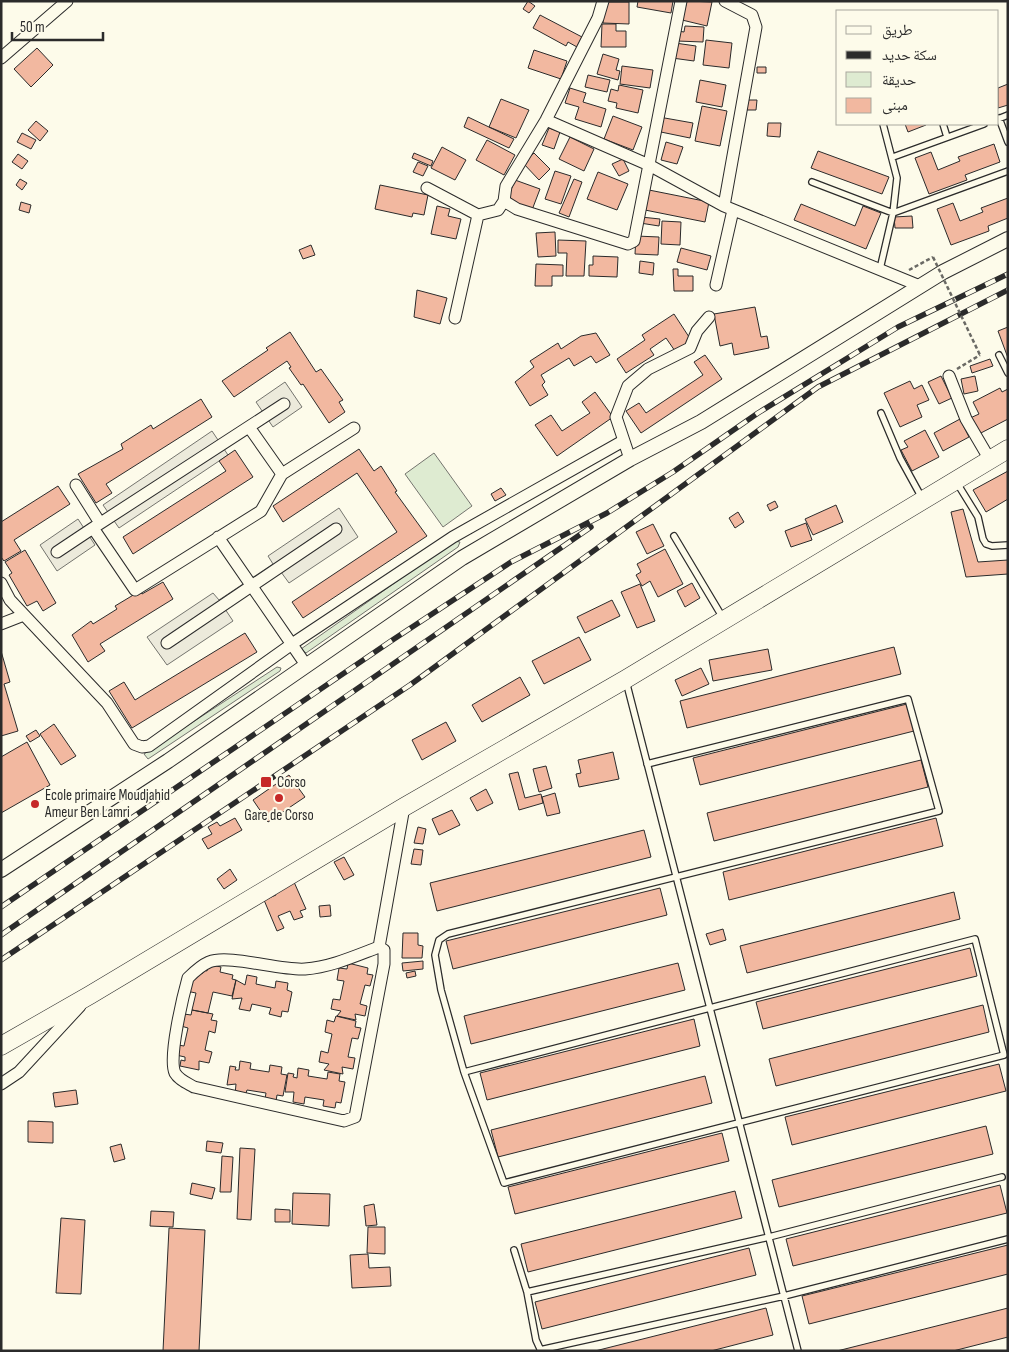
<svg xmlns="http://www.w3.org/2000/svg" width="1009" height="1352" viewBox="0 0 1009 1352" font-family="'Sofia Sans Condensed','Noto Naskh Arabic',sans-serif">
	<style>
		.green { fill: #deebd1; stroke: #74746e }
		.parking { fill: #eceadb; stroke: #74746e }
		.building { fill: #f2b8a0; stroke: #2b2b2b }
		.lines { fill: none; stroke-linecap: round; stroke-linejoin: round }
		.service-casing { stroke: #2b2b2b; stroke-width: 8 }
		.minor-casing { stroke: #2b2b2b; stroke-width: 13 }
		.tertiary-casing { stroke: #2b2b2b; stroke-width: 16 }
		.primary-casing { stroke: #2b2b2b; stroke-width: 19 }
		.path { stroke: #6a6964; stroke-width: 2.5; stroke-dasharray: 4 2.5; stroke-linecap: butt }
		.service { stroke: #fdfbea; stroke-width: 5.5 }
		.minor { stroke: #fdfbea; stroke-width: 11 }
		.tertiary { stroke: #fdfbea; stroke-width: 14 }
		.primary { stroke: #fdfbea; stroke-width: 18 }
		.rail-casing { stroke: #2b2b2b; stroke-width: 5.5 }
		.rail { stroke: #fdfbea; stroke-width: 4; stroke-dasharray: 11; stroke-linecap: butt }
		.path-bridge { stroke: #6a6964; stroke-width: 2.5; stroke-dasharray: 4 2.5; stroke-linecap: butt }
		.poi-dot { fill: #c62828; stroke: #fdfbea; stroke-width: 2 }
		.labels { text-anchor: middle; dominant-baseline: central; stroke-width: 4; stroke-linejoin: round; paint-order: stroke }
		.poi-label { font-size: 15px; fill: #2b2b2b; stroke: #fdfbea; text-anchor: start }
	</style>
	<rect width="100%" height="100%" fill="#fdfbea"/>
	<!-- green -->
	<path class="green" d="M434,453L472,506L443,527L405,474Z
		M454,541L460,542L458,547L306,653L301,649Z
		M277,667L281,668L280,671L148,759L144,754Z"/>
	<!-- parking -->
	<path class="parking" d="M285,382L302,407L273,427L256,402Z
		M212,431L228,455L119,528L103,505Z
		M339,508L358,537L289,583L281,572L225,609L233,621L167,665L147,637L213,593L219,600L273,564L268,556Z
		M78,519L95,545L57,571L40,545Z"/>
	<!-- building -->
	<path class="building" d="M528,1L535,6L529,13L523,9Z
		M638,1H673L671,13L637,7Z
		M687,1L712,2L707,26L682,20Z
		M604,2H629V24L603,23Z
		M540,15L582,37L577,47L568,42L566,46L533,28Z
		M602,24H616V31H626V47H601Z
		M685,26L704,27L703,42L677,41L678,31L684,32Z
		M706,40L732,43L729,68L703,65Z
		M675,43L696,46L694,61L672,58Z
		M37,48L53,65L31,87L14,69Z
		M534,50L567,61L561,79L528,68Z
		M603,54L619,59L616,70L620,71L618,80L597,74Z
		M622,66L653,70L650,88L620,84Z
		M757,67H766V73H757Z
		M588,75L610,80L607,92L585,87Z
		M700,80L726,85L722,107L696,102Z
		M1008,84V105L998,108V88Z
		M619,85L643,90L638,113L616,108L617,103L608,101L611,89L618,91Z
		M570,88L586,93L583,102L606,109L601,127L575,119L579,107L565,103Z
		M501,99L529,110L516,138L489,127Z
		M747,100H757L756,110H747Z
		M702,106L727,111L720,146L695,141Z
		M613,116L642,127L633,150L604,139Z
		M468,117L514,139L509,148L464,127Z
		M659,117L693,123L690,138L656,131Z
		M36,121L48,131L40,141L28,130Z
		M768,123H781L780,137L767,136Z
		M905,124H926V125L908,132Z
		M549,128L560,132L554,149L542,145Z
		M22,133L36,140L31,149L17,142Z
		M570,137L594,149L584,171L559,159Z
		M487,140L515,155L504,175L476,160Z
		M666,142L683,147L677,164L661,160Z
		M994,144L1000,162L965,175L967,180L929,194L915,158L931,152L938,170L960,161L958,157Z
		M442,147L466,160L455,180L431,168Z
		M818,151L889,177L882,194L811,168Z
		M414,153L433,161L431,166L412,158Z
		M534,153L550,169L539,180L523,163Z
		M18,154L28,161L22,169L12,162Z
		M623,159L629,171L619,176L612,164Z
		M418,162L428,166L423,176L413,172Z
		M555,171L571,176L561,204L545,199Z
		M598,172L628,184L617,210L587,199Z
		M20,179L27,183L22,190L16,185Z
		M574,179L582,182L569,217L559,213Z
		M515,180L540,189L532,210L507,200Z
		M380,185L428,195L424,215L413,213L412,217L375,209Z
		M649,190L709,202L705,222L645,210Z
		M1008,198V218L988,226L989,231L951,245L937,209L953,203L960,221L983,212L981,208Z
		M21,202L31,205L29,213L19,210Z
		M801,204L855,226L863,206L881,213L866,249L794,220Z
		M437,206L450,209L448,216L461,219L456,239L431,234Z
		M912,216L913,228H895L894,217Z
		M641,217L660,219L659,226L640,223Z
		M662,221L681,222L680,245L661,244Z
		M555,232L556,256L538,257L536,233Z
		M636,236L659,237L658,255L635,254Z
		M558,240L586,241L584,276H566L567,253H558Z
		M311,245L315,255L303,259L299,250Z
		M681,248L711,256L707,270L677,262Z
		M593,256L618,257L617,277L589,276V265H593Z
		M640,261L654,263L653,275L639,273Z
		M536,264L563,265V276H552V286H535Z
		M673,269H678V276H693V291H674Z
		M417,290L447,298L440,324L414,317Z
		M755,307L761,337L767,336L769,348L734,355L732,343L720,346L714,314Z
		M674,314L691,340L675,351L666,338L650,349L654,355L626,373L617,359L645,340L642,335Z
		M1008,327V358L998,331Z
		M290,332L316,372L321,369L343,400L339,402L345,412L329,423L303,384L301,385L289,368L291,367L287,361L234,397L222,381L268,350L266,348Z
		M596,333L610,355L596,363L591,356L574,366L569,358L541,375L545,382L542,385L548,395L530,406L515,382L534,367L530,361L558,343L561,349L581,336Z
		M705,355L722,379L641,433L626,411L639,403L646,413L703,375L694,362Z
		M990,359L993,366L972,373L970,366Z
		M941,376L952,398L939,404L928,382Z
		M975,376L978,391L964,394L961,379Z
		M910,381L914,389L922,385L929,400L917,405L922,417L900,427L884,393Z
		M1000,388L1002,392L1008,389V419L977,435L968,419L979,414L973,402Z
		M595,392L613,417L557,456L535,425L551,415L562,431L590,413L582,402Z
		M201,399L212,417L106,484L112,493L96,503L78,474L123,449L121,444L151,425L153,429Z
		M960,419L969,437L943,451L934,433Z
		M925,430L939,457L912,471L901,450L908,447L904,441Z
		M359,449L374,471L381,466L397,491L395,492L427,536L303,618L292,602L397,532L357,473L283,522L273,506Z
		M235,450L253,477L133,554L123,537L226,471L219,461Z
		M1008,471V499L986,512L973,490Z
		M58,486L70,504L14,540L21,551L4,561L1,557V522Z
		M501,488L506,495L495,501L491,494Z
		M775,501L778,507L770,511L767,505Z
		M836,505L843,522L813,535L805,519Z
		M963,509L978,562L1008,560V574L966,577L951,512Z
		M738,512L744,522L735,528L729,518Z
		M806,523L812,540L791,547L785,531Z
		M653,524L664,546L647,554L636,532Z
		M665,549L683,584L658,597L650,581L642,586L636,575L641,572L637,564Z
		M25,550L56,603L43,611L37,601L27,606L9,575L12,573L5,562Z
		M163,582L173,599L100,644L105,651L88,662L72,635L91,621L93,624L117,609L115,606L140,591L142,594Z
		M692,583L700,598L685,607L677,591Z
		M640,584L655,621L637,628L621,592Z
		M612,600L620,616L585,633L577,617Z
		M245,633L257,652L132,728L109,691L124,682L135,700Z
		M579,637L591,660L544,684L532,661Z
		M894,647L901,674L687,728L680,701Z
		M768,649L772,670L713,681L709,660Z
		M1,651L10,682L4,684L18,731L1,736Z
		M701,668L709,684L682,696L675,680Z
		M520,677L530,695L482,722L472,705Z
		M907,704L914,731L700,785L693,758Z
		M446,722L456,741L422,760L412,740Z
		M54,724L76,756L61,765L40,734Z
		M36,730L40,736L30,742L26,736Z
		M27,742L50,785L1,813V757Z
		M613,752L619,779L579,787L576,774L581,773L578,760Z
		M921,760L928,787L714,841L707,813Z
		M546,766L552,788L539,792L533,769Z
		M518,772L525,798L541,794L543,803L519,810L509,774Z
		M289,775L305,797L268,822L253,800Z
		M486,789L493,803L477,811L470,798Z
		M555,793L560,813L547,816L542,797Z
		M452,810L460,825L439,835L432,819Z
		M235,818L242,830L208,849L202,839L212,834L208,827L217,822L220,826Z
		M936,818L943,846L729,900L723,872Z
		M418,827L426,829L423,844L414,843Z
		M644,830L651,857L437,911L430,883Z
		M414,849L423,850L421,865L411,864Z
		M344,857L354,875L344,880L334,862Z
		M230,869L237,880L224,889L217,879Z
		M294,882L306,909L300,911L303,917L294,920L290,911L278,916L284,928L277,931L264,900L276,895L274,891Z
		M660,888L667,915L453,969L446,941Z
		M954,892L960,919L747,973L740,946Z
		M330,905L331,916L320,917L319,906Z
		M723,929L726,940L710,945L706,934Z
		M403,933H418V945L423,946L422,958H402Z
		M970,948L977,976L763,1029L756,1002Z
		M423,961V969L403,971L402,963Z
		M348,963L368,968L367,974L373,975L370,986L365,985L360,1004L367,1006L365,1016L355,1014L356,1020L337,1016L341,1011L331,1009L333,999L340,1000L344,981L337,980L339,968L347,969Z
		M678,963L685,990L471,1044L464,1016Z
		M208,964L221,967L220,972L233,975L232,979L236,980L232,996L213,992L208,1013L192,1010L196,993L186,991L189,978L203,973L204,970L207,971Z
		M415,971L416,976L407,978L406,973Z
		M247,975L257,977L256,984L275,988L276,981L288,983L287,990L292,992L288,1012L282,1011L281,1017L269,1014L271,1008L252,1004L250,1011L239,1009L242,998L232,999L236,980L245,985Z
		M983,1005L989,1032L776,1086L769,1059Z
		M192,1010L213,1014L211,1020L217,1021L215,1033L209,1031L205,1050L212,1052L209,1063L199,1061V1070L180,1066L181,1060L185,1061V1057L176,1055L178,1045L184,1046L188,1028L181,1026L184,1014L191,1015Z
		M336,1016L356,1021L355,1027L361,1028L358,1039L352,1038L348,1057L355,1058L353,1069L342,1067L343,1074L324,1070L329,1064L319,1062L321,1051L328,1053L332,1034L325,1032L327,1020L334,1022Z
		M694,1019L700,1046L487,1100L480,1073Z
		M240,1061L251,1063L250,1069L269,1072L270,1065L282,1067L281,1074L287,1075L283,1096L277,1095L276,1101L265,1099L266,1093L247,1090L245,1097L235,1095L236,1084L227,1085L230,1066L236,1067L235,1070H239Z
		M999,1064L1006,1091L792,1145L785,1117Z
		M298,1068L309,1070L308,1076L327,1079L328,1072L340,1074L339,1081L345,1082L341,1103L336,1102L335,1108L323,1106L324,1100L305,1097L304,1104L293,1102L294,1092H285L288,1073L294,1074L293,1077L297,1078Z
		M705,1076L712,1103L498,1157L491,1130Z
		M76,1090L78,1104L55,1107L53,1093Z
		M28,1121L53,1122V1143L28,1142Z
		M986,1126L993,1154L779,1207L772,1180Z
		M722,1133L729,1161L515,1214L508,1187Z
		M207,1141L223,1143L221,1153L206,1151Z
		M121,1144L125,1159L114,1162L110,1147Z
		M240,1148L255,1149L251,1220L237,1219Z
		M222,1156L233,1157L231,1192H220Z
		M192,1183L215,1188L212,1199L190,1194Z
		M1000,1185L1007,1213L793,1266L786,1239Z
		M735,1191L742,1218L528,1272L521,1244Z
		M293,1193L330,1194L329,1226L292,1224Z
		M374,1204L377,1225L366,1226L364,1206Z
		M275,1209L290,1210V1222H275Z
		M151,1211L174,1212L173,1227L150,1226Z
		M61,1218L85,1220L81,1294L56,1293Z
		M368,1227H385V1254L367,1253Z
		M169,1228L205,1230L199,1351H163Z
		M1008,1245V1274L809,1324L802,1296Z
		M749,1248L756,1275L542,1329L535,1302Z
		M368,1254L369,1268L390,1267L391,1286L352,1288L350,1255Z
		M766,1308L773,1335L711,1351H595Z
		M1008,1308V1337L953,1351H837Z"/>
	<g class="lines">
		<defs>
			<path id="service" d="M999,118L1008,142
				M998,119L1008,115
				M943,124L947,137
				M893,157L984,124
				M812,182L893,213L1008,171
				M880,269L893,213L897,178L883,124
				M999,355L1008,373
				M881,413L900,458L922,498
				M957,483L978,517L983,539L986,544L992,546L1008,545
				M674,536L723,618
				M626,681L798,1351
				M464,1072L975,939L1004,1055L504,1183L464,1072L441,990L435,955L439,940L448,934L939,811L908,699L647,764
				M514,1250L527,1292L536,1340L541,1351
				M527,1292L769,1237L1002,1177
				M540,1350L784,1296L1008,1239"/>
			<path id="minor" d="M603,1L598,18L546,120L506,186L504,201L517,209L628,244L634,241L681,1
				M725,1L752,15L756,27L724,206L920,286
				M1,58L67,1
				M546,120L649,165L724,206
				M427,188L478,215L498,210L504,201
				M716,285L733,210
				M455,318L478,215
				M949,376L966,419L990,460
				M249,427L282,474L261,511L135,590L93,528L284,404
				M630,459L616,417L628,386L648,369L690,348L697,331L709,317
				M282,474L354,428
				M76,485L100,523
				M218,537L306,665
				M57,552L93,528
				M1,583L10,600L107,703L134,744L142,747L149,746L292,644L453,537L623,441
				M1,624L24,615
				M167,643L336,529
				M379,947L384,950V964L355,1117L344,1121L194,1087C187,1083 179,1080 175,1073C168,1058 183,996 188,978C194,972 202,965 209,962C229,954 281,971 305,969C331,967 355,956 379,947Z
				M379,947L404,807
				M1,1084L19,1072L80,1006"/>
			<path id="tertiary" d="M1,870L168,761L462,558L630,459L701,422L943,272L1008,239"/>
			<path id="primary" d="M1,1046L90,995L404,807L626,679L1008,449"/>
		</defs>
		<!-- service casing -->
		<use href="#service" class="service-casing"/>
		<!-- minor casing -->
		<use href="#minor" class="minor-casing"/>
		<!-- tertiary casing -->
		<use href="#tertiary" class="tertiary-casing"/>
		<!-- primary casing -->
		<use href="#primary" class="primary-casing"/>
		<!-- path -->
		<path class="path" d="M909,270L933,257
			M957,369L980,355"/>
		<!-- service -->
		<use href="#service" class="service"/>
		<!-- minor -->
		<use href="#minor" class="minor"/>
		<!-- tertiary -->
		<use href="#tertiary" class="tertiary"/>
		<!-- primary -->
		<use href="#primary" class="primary"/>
		<defs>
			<path id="rail" d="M1,907L394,639L511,562L607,513L673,472L758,413L898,327L1008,274
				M1,935L591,527
				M1,960L410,685L818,387L1008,290"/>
		</defs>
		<!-- rail casing -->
		<use href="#rail" class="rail-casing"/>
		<!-- rail -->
		<use href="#rail" class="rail"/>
		<!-- path-bridge -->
		<path class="path-bridge" d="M933,257L980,355"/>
	</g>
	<!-- markers -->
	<g class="poi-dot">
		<rect x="260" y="776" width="12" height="12" rx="2.5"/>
		<circle cx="279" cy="798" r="5"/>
		<circle cx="35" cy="804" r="5"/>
	</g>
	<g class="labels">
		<!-- poi labels -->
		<g class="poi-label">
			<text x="277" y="782">Corso</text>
			<text x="45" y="795">Ecole primaire Moudjahid<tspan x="45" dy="17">Ameur Ben Lamri</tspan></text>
			<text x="279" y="815" text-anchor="middle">Gare de Corso</text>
		</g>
	</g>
	<!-- border -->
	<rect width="1009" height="1352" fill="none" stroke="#2b2b2b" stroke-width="5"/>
	<!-- legend -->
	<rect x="836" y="10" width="162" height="115" fill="#fdfbea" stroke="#a9a89e"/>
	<rect x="846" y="26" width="25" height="8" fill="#fdfbea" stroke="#a9a89e"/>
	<text x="882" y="35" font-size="15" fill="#2b2b2b">طريق</text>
	<rect x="846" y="51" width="25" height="8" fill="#2b2b2b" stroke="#a9a89e"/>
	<text x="882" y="60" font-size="15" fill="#2b2b2b">سكة حديد</text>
	<rect x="846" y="72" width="25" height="15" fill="#deebd1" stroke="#a9a89e"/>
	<text x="882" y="85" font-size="15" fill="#2b2b2b">حديقة</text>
	<rect x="846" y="98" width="25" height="15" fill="#f2b8a0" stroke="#a9a89e"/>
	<text x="882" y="110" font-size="15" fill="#2b2b2b">مبنى</text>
	<!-- scale -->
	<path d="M12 32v8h91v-8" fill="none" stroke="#2b2b2b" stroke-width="2.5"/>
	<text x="20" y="32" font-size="15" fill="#2b2b2b" stroke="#fdfbea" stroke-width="4" paint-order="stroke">50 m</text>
</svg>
